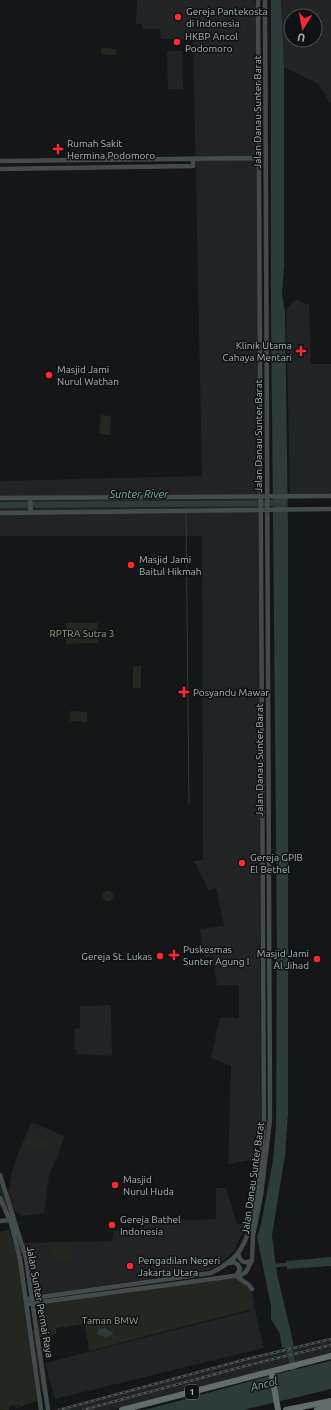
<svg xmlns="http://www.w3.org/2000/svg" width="331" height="1410" viewBox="0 0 331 1410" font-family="Ubuntu,sans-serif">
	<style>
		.built { fill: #212324; fill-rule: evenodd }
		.green { fill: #24271f }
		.water { fill: #2c3d39 }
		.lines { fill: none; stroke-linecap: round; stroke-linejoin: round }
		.stream { stroke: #2c3d39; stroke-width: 1 }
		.canal { stroke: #2c3d39; stroke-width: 3.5 }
		.river { stroke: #2c3d39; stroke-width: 6 }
		.secondary { stroke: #434c4c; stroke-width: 4.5 }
		.highway { stroke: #616d6d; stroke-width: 6 }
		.rail-casing { stroke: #4a5353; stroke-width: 2.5 }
		.rail { stroke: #101112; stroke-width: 1; stroke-dasharray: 3; stroke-linecap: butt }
		.poi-dot { fill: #fb2833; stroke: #101112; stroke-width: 1.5 }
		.labels { text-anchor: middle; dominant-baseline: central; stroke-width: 3; stroke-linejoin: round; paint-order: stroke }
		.shield { fill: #101112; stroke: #798686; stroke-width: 1 }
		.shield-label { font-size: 9px; font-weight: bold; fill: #a6b8b7 }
		.poi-label { font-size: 10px; fill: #a6b8b7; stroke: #101112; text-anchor: start }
		.street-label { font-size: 10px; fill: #a6b8b7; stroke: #101112 }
		.park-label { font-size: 10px; fill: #96a47c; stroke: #101112 }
		.water-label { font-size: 11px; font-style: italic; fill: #7bb5a6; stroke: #101112 }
	</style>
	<rect width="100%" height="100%" fill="#151617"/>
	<!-- built -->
	<path class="built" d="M137,0H253L256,7L261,1120L257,1159L228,1164L231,1066L211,1058L220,1017L239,1018V985H217L213,957H204L200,929L224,926L216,887L209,891L194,861L203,860L202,536H0V481L202,476L193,39H161L160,29H142V24H136Z
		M281,0H331V104L318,84L284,67ZM291,16H315V40H291Z
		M167,51H182L183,89H168Z
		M296,299L309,305L311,364H331V495L290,494L286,310Z
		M111,1005L112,1056L77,1054L76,1049H74L75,1029L80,1028V1006Z
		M31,1122L64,1136L59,1154L49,1175L44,1213L23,1216L15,1212L8,1195L13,1167Z
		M216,1188H226L237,1224H247L234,1251L218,1266L209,1270L40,1295L33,1292L23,1243L112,1241L114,1231H143L146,1222L216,1219Z
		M254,1307L264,1348L55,1399L45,1363L249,1311Z
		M331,1338V1356L148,1403L110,1410H53Z"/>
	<!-- green -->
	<path class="green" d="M101,48L116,49V55L101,54Z
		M101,415L111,416L110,435L99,434Z
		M66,623H98V643L66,644Z
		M133,666H141V688H133Z
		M70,711L87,712V722L70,721Z
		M102.5 896a5.5 5.5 0 1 1 11 0a5.5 5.5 0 1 1-11 0Z
		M30,1134L50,1141L47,1151L26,1144Z
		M0,1183L21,1251L28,1291L22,1261L0,1192Z
		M9,1230L18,1259L37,1401L20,1407L19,1405H17V1407H19L18,1409L14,1405L9,1406V1410L0,1409V1232Z
		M71,1245L72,1260L50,1261L49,1246Z
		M224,1279H237L251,1288L254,1304L252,1309L89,1351L85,1324L56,1328V1334L40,1337L37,1312L39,1306L44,1304Z
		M32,1330H35L44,1393H42Z"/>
	<!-- water -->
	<path class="water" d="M271,0H281L284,67V265L282,294L285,312L288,527V1113L285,1156L272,1235L277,1274L294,1346L282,1348L280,1334L271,1319V1306L257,1237L261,1225L273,1160L276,1127L277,944L271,301Z
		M331,1257V1266L287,1269L286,1261Z
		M105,1328L112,1332L113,1335L106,1337L97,1334L99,1329Z
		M331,1361V1389L243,1410H144C206,1394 268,1375 331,1361Z"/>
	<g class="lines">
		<!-- stream -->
		<path class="stream" d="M186,504V509
			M186,513L189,804"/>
		<!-- canal -->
		<path class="canal" d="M272,1266L290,1264"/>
		<!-- river -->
		<path class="river" d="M0,505L279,503
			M287,1340L294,1370"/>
		<!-- secondary -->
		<path class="secondary" d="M0,161L258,158
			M0,169L193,166V159
			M0,498L331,496
			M30,499L31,513
			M0,513L331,509
			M0,1175L26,1258L48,1410
			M0,1198L11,1223L20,1259L41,1410
			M0,1221L9,1220
			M238,1253C239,1261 245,1265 252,1260
			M229,1263L234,1262L238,1265L240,1269L236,1276
			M236,1276L249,1285L252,1289
			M27,1299L211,1273C221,1268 231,1262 238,1253C258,1227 262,1153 264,1120L258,0
			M27,1304L241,1275L246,1272L252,1260L253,1235L261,1195L270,1119L265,0"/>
		<!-- highway -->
		<path class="highway" d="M272,1375L278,1410
			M122,1410L331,1356
			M286,1410L331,1401
			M317,1410L331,1407"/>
		<defs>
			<path id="rail" d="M59,1410L243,1360L331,1339
				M83,1410L245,1366L331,1345"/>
		</defs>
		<!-- rail casing -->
		<use href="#rail" class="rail-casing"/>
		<!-- rail -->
		<use href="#rail" class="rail"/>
	</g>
	<!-- markers -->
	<g class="poi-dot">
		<circle cx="178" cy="17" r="4"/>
		<circle cx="177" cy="42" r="4"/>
		<path d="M56 143h4v4h4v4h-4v4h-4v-4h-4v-4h4z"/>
		<path d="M299 345h4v4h4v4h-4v4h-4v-4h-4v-4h4z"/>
		<circle cx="49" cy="375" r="4"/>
		<circle cx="131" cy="565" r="4"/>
		<path d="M182 686h4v4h4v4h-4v4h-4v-4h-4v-4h4z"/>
		<circle cx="242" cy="863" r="4"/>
		<path d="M172 949h4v4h4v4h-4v4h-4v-4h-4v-4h4z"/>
		<circle cx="160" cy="956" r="4"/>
		<circle cx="317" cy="959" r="4"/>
		<circle cx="115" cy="1185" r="4"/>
		<circle cx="112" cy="1225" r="4"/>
		<circle cx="130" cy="1266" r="4"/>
	</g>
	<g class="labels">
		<!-- shield labels -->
		<rect class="shield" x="185" y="1385" width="14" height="14" rx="3"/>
		<g class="shield-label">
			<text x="192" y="1392">1</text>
		</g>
		<!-- poi labels -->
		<g class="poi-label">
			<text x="186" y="11">Gereja Pantekosta<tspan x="186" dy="12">di Indonesia</tspan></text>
			<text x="185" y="36">HKBP Ancol<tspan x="185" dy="12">Podomoro</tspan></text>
			<text x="67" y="143">Rumah Sakit<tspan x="67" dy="12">Hermina Podomoro</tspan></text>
			<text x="292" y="345" text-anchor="end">Klinik Utama<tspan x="292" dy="12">Cahaya Mentari</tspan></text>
			<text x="57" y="369">Masjid Jami<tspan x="57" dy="12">Nurul Wathan</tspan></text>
			<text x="139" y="559">Masjid Jami<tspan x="139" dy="12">Baitul Hikmah</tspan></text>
			<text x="193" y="692">Posyandu Mawar</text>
			<text x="250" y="857">Gereja GPIB<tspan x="250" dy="12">El Bethel</tspan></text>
			<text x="183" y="949">Puskesmas<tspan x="183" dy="12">Sunter Agung I</tspan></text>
			<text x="309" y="953" text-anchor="end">Masjid Jami<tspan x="309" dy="12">Al Jihad</tspan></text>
			<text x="152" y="956" text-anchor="end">Gereja St. Lukas</text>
			<text x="123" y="1179">Masjid<tspan x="123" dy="12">Nurul Huda</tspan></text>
			<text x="120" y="1219">Gereja Bathel<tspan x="120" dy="12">Indonesia</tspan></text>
			<text x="138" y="1260">Pengadilan Negeri<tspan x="138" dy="12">Jakarta Utara</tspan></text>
		</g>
		<!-- street labels -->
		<g class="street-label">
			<text transform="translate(257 112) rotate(-90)">Jalan Danau Sunter Barat</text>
			<text transform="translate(258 436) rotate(-90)">Jalan Danau Sunter Barat</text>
			<text transform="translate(259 760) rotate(-90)">Jalan Danau Sunter Barat</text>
			<text transform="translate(253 1178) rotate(-82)">Jalan Danau Sunter Barat</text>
			<text transform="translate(40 1302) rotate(80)">Jalan Sunter Permai Raya</text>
		</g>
		<!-- park labels -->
		<g class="park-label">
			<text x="82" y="633">RPTRA Sutra 3</text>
			<text x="110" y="1320">Taman BMW</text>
		</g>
		<!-- water labels -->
		<g class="water-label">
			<text x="139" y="494">Sunter River</text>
			<text transform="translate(264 1384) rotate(-14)">Ancol</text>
		</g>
	</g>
	<!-- north arrow -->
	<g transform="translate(303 28) rotate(190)"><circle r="19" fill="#101112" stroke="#4c5454"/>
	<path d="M0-3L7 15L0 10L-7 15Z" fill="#fb2833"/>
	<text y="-6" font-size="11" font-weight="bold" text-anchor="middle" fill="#a6b8b7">U</text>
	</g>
</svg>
